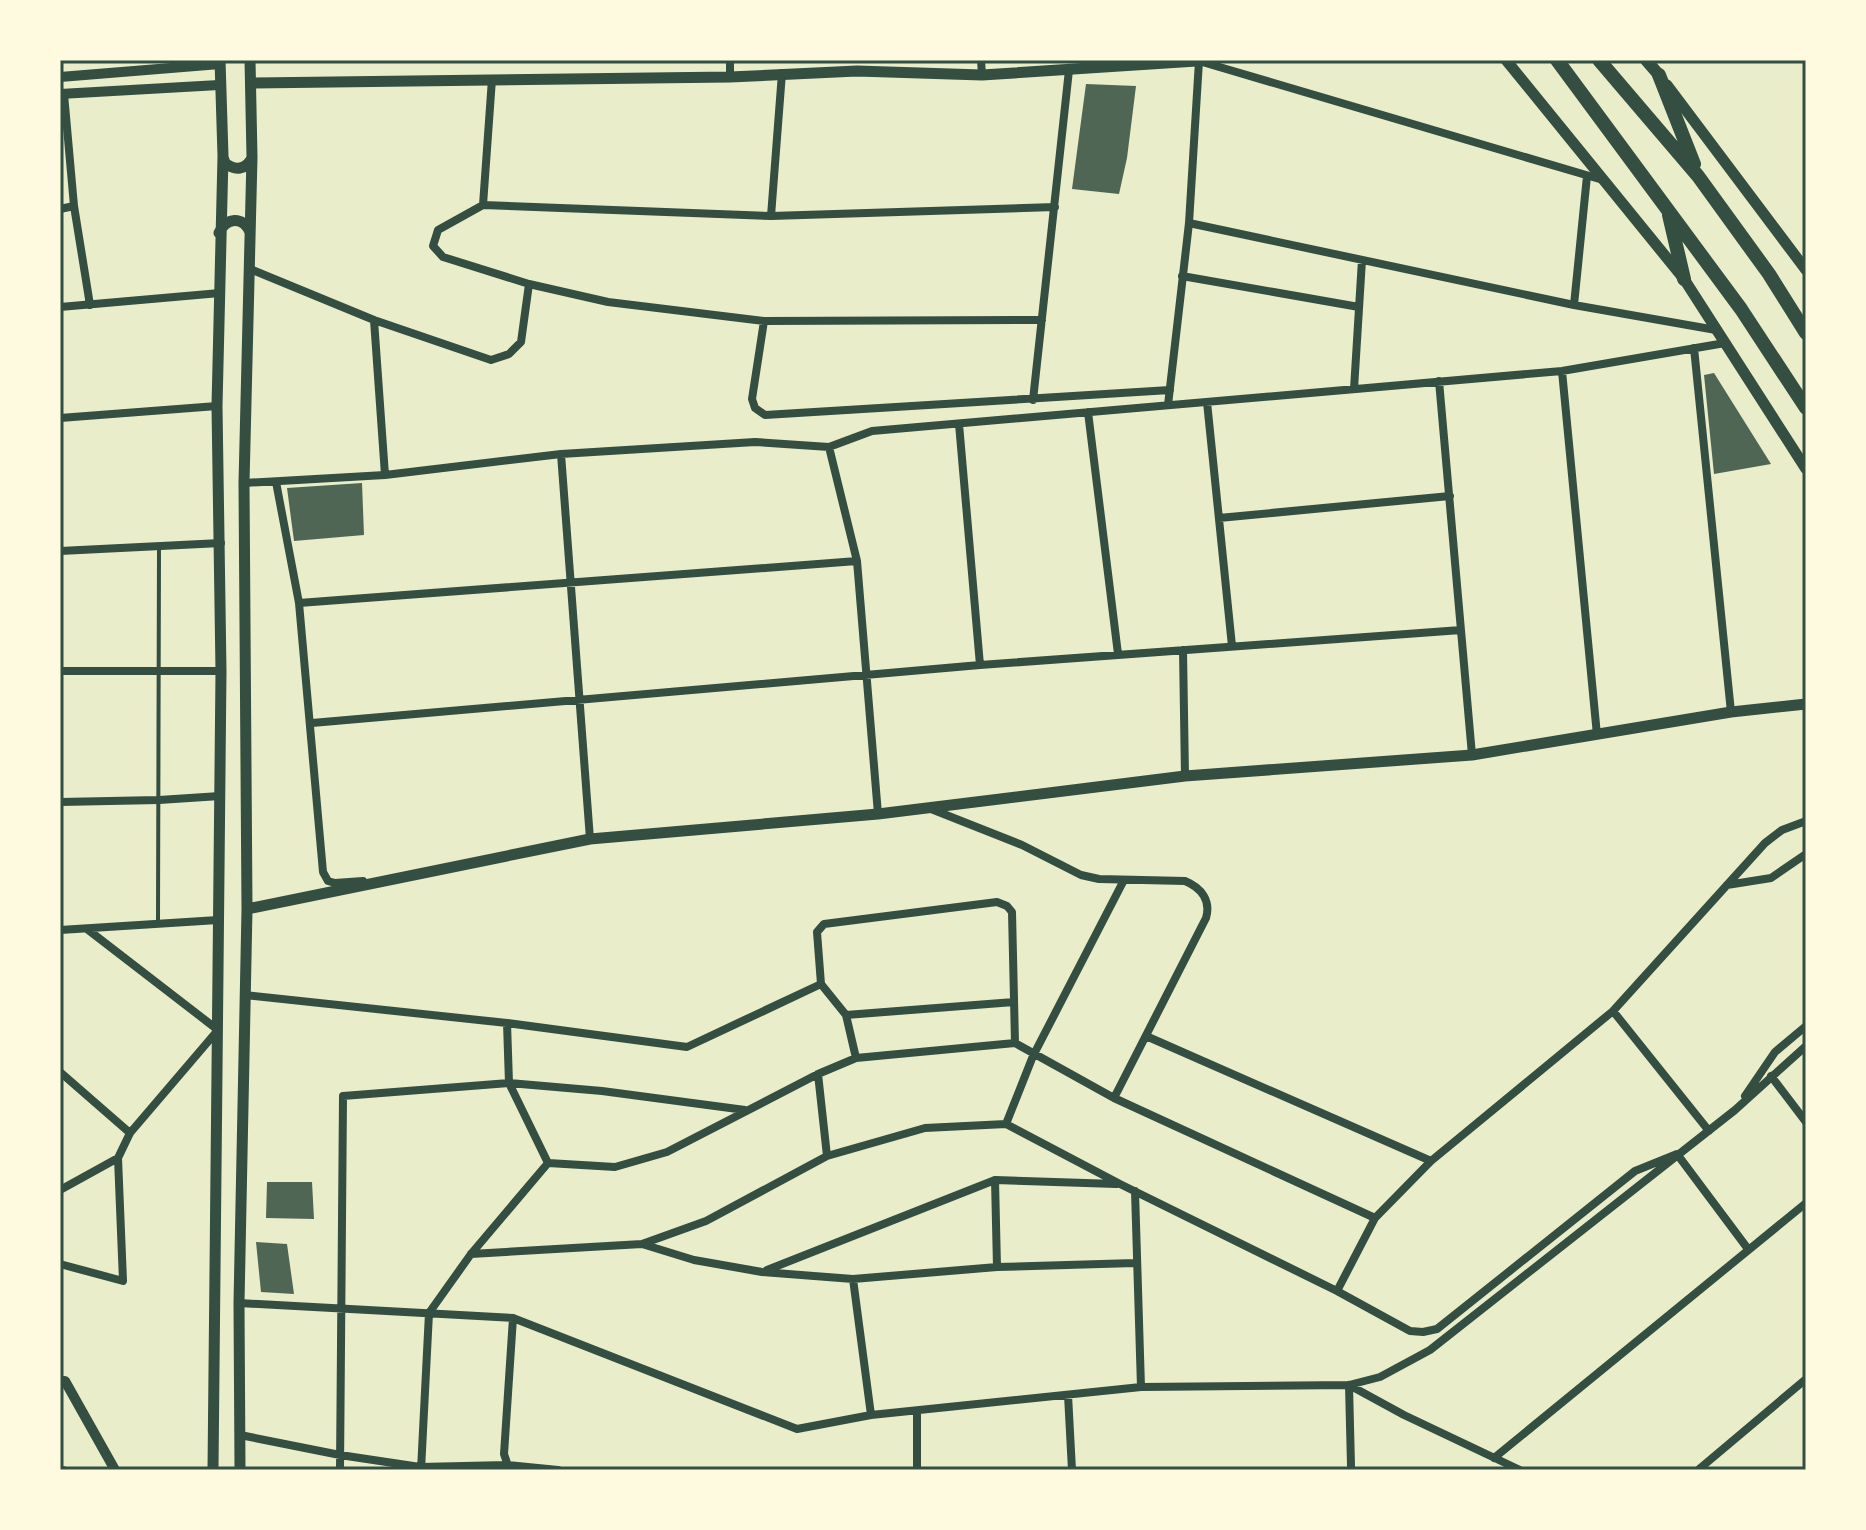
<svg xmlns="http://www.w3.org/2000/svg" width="1866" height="1530" viewBox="0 0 1866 1530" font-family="'Asap Condensed',sans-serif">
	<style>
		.building { fill: #4f6655 }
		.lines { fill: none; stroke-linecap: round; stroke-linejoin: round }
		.service { stroke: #344e41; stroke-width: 4 }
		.minor { stroke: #344e41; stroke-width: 8 }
		.tertiary { stroke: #344e41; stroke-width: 10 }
		.secondary { stroke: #344e41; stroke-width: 11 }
		.primary { stroke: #344e41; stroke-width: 12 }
		.trunk { stroke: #344e41; stroke-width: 14 }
		.neatline { fill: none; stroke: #344e41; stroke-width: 3 }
	</style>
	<rect width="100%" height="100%" fill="#e9edc9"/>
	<!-- building -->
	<path class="building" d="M1086,84L1136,86L1127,158L1119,194L1072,189Z
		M1714,373L1771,464L1714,474L1704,375Z
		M362,483L364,535L294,541L287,488Z
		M267,1182H312L314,1219L266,1218Z
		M256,1242L287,1244L294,1294L261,1292Z"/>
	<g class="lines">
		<!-- service -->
		<path class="service" d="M158,922L159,547"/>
		<!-- minor -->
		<path class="minor" d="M730,60V77
			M981,60L982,75
			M492,79L483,205L438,230L433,246L443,257L529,284L608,302L764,321L1042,320
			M64,94L74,206L90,305
			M483,205L771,216L1055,207
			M60,209L74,206
			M771,216L782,73
			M1189,223L1574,305L1716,330
			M250,269L374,320L491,360L509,354L521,342L529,284
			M1182,276L1359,307
			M1574,305L1587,176
			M60,307L220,293
			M374,320L385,475
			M764,321L752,399L755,408L765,415L1170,390
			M1694,348L1731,712
			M1562,371L1597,735
			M1439,381L1472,755
			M1354,389L1362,260
			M1033,400L1069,70
			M1207,402L1232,646
			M1168,405L1189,223L1199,61L1603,180
			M1088,412L1118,654
			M60,418L217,406
			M959,424L980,665
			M829,447L857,561L878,814
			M561,454L590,839
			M276,482L299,603L323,872L328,881L335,883L363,881
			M244,483L385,475L561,454L755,442L829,447L872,431L1562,371L1725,343
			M1219,518L1450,496
			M60,551L221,543
			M299,603L857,561
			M1183,650L1185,776
			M60,671H221
			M312,723L980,665L1461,630
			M60,802L159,800L220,796
			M931,809L1022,845L1081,875L1099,879L1185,881C1202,888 1211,901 1206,918L1114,1098
			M1727,885L1771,878L1806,854
			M60,930L218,920
			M245,995L507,1023L687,1047L821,984
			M1613,1011L1709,1131
			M846,1015L1014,1002
			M507,1023L509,1083L548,1163
			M1146,1036L1431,1161
			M856,1058L846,1015L821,984L817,932L824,924L997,902L1007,906L1012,912L1015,1043
			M60,1072L130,1133
			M818,1074L827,1156
			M1771,1076L1806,1122
			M1745,1096L1775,1052L1806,1026
			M1006,1124L1033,1056L1124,880
			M995,1180L997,1267
			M60,1190L118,1158L130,1133L218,1030L87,929
			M1135,1191L1141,1387
			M642,1244L706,1221L827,1156L925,1128L1006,1124L1120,1184L1337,1291L1410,1331L1423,1332L1437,1329L1635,1171L1677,1154L1748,1249
			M471,1254L642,1244L694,1260L762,1272L853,1279L997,1267L1135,1263
			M60,1264L123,1281L118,1158
			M767,1270L995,1180L1116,1184
			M853,1279L871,1415
			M1337,1291L1375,1218L1431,1161L1613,1011L1765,843L1782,830L1806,821
			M239,1303L513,1318L797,1429L871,1415L1141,1387L1349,1385L1380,1377L1430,1350L1735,1110L1806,1046
			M1349,1385L1404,1415L1520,1470
			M1349,1385L1351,1466
			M1068,1395L1072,1470
			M917,1412V1470
			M240,1435L340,1455L420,1467L507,1465L558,1470
			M1494,1458L1806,1203
			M509,1469L504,1454L513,1318
			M60,1470H63
			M340,1470L343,1096L509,1083L602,1091L745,1110
			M421,1470L429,1313L471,1254L548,1163L615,1167L667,1152L818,1074L856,1058L1015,1043L1114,1098L1375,1218
			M1698,1470L1806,1379"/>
		<!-- tertiary -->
		<path class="tertiary" d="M60,77L220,64
			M60,94L219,85
			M60,1381H65L115,1470"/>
		<!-- secondary -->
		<path class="secondary" d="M1506,60L1684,279L1806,469
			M251,83L730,77L857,71L982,75L1212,60
			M1667,85L1806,270
			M223,157L225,163C235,171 246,170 252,158
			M219,233C226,217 243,216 250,232
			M247,909L590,839L878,814L1185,776L1472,755L1731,712L1806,704
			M213,1470L221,671L217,406L223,156L220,60
			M240,1470L239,1303L247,909L244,483L252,157L250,60"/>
		<!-- primary -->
		<path class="primary" d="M1646,60L1659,75"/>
		<!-- trunk -->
		<path class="trunk" d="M1557,60L1741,309L1806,408
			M1599,60L1698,176L1769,274L1806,333
			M1659,75L1694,164
			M1669,215L1684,279"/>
	</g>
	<!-- border -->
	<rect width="1866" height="1530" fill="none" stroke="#fefae0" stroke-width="124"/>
	<rect x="62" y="62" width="1742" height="1406" class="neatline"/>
</svg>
